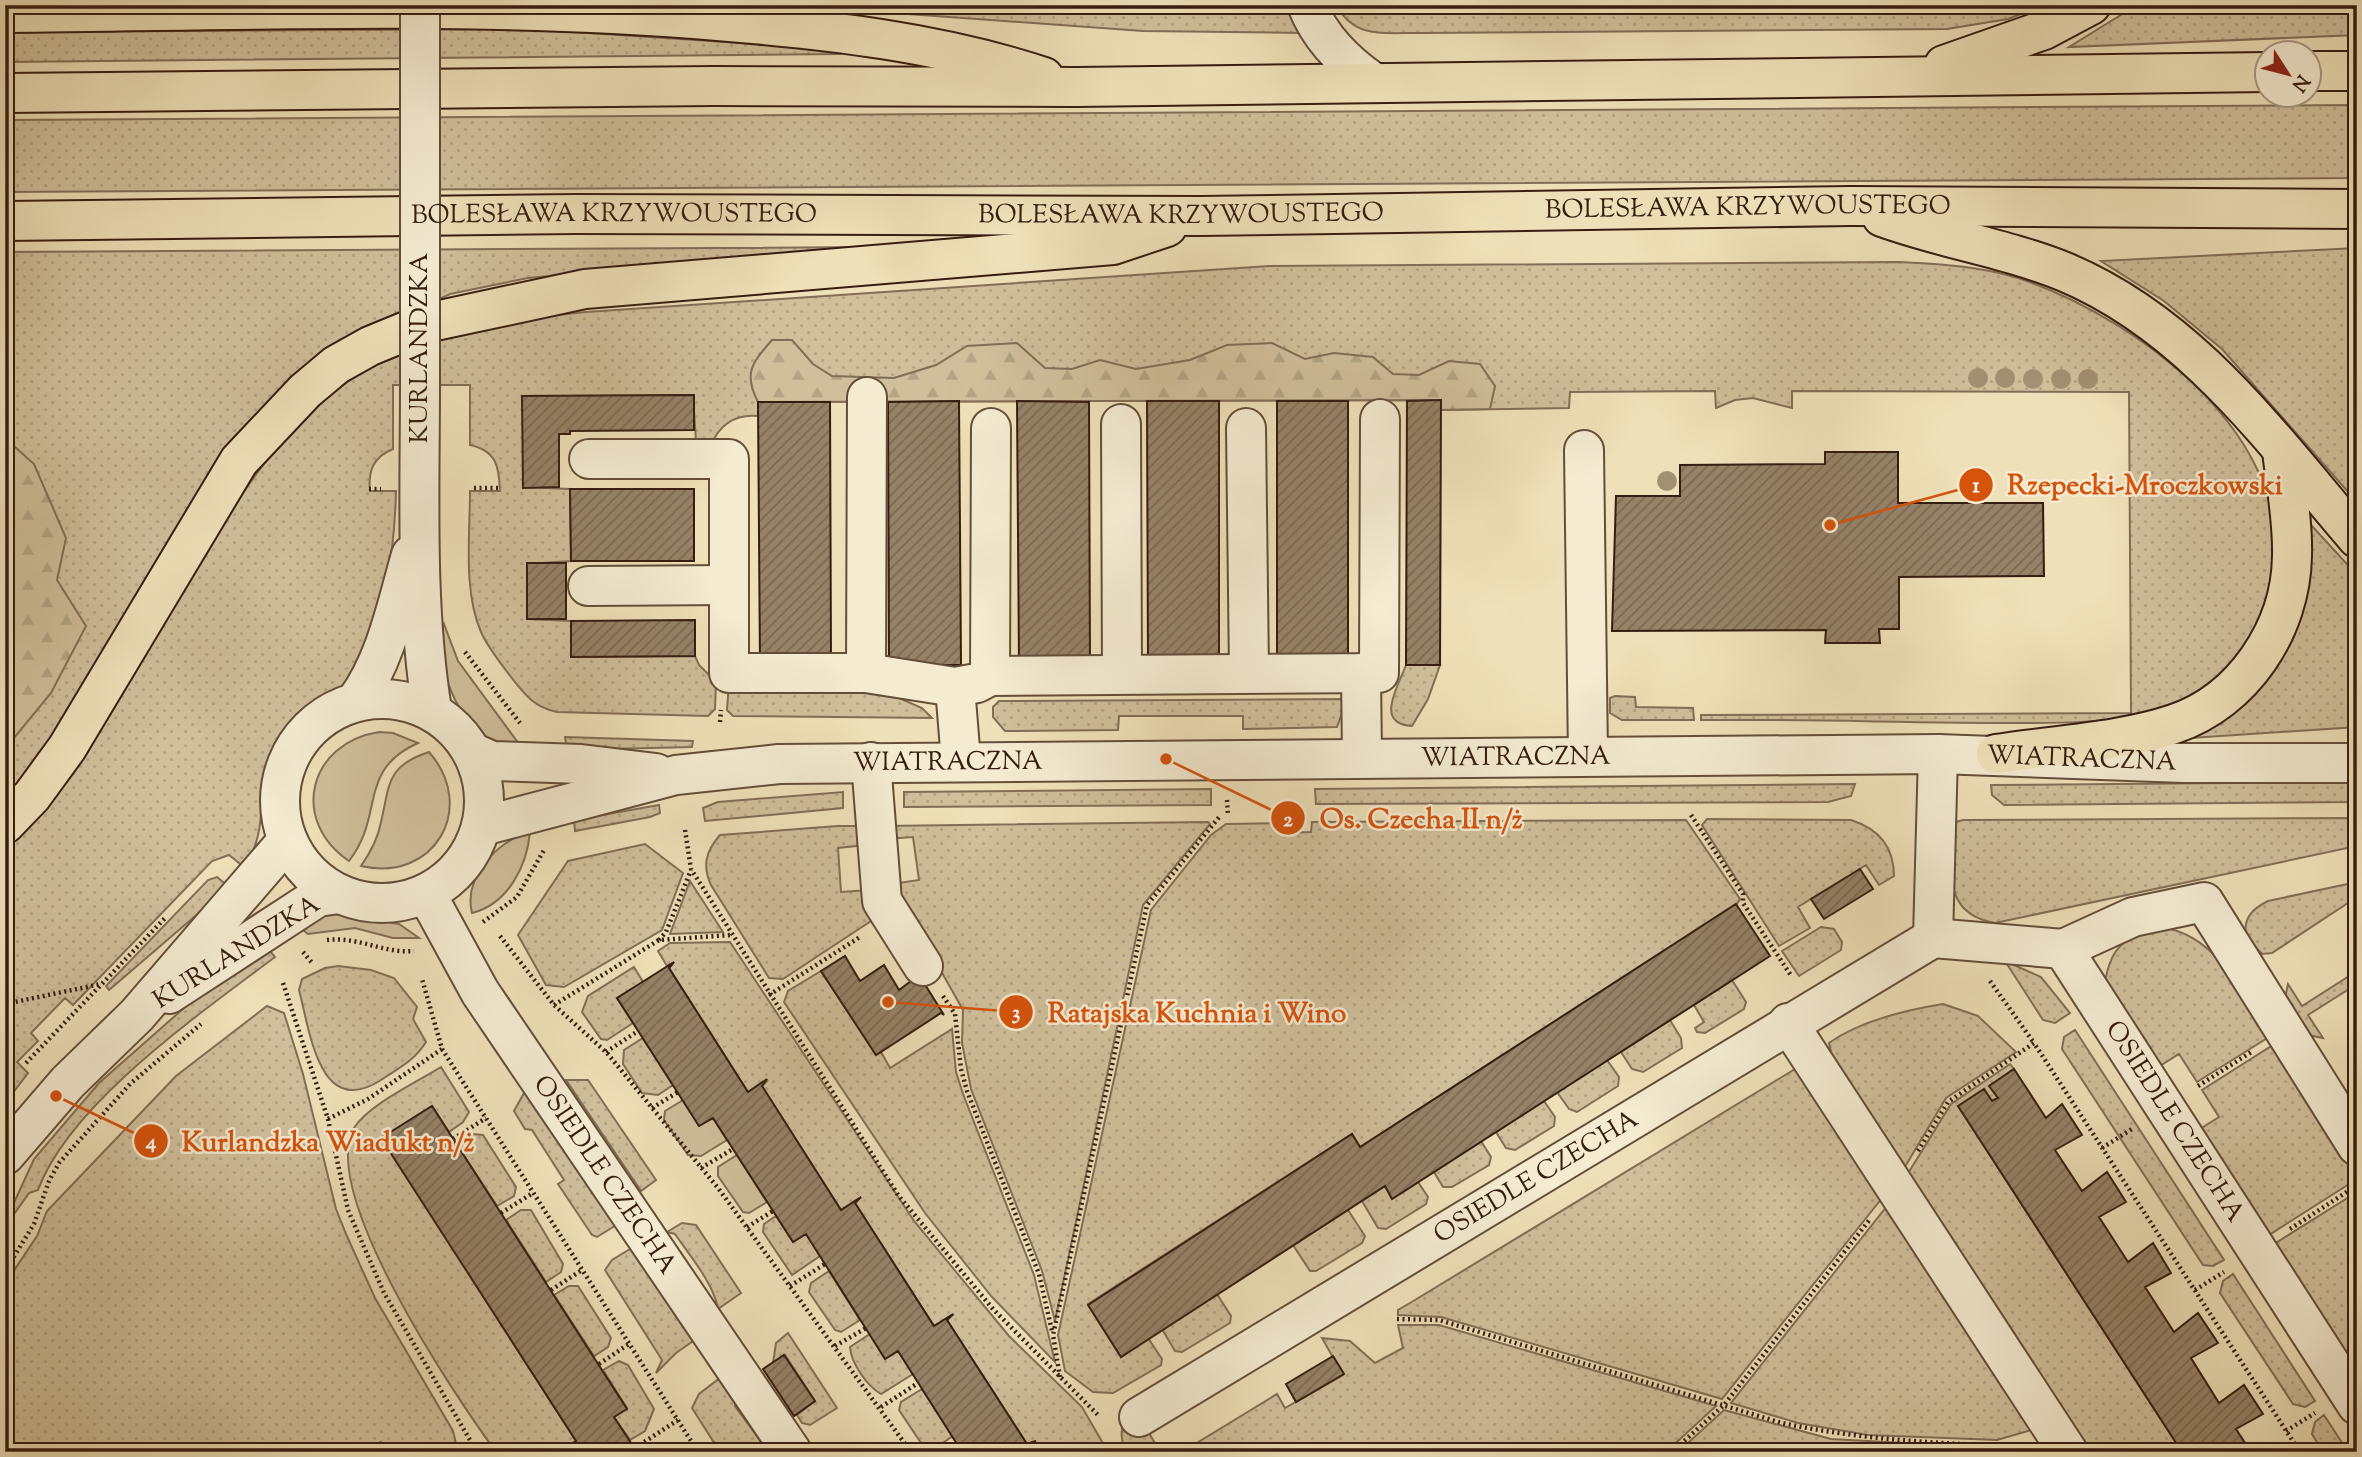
<svg xmlns="http://www.w3.org/2000/svg" width="2362" height="1457" viewBox="0 0 2362 1457" font-family="'Sorts Mill Goudy',serif">
	<style>
		.grass { fill: url(#grass-dots); stroke: #826e55; stroke-width: 2 }
		.forest { fill: url(#forest-firs); stroke: #826e55; stroke-width: 2 }
		.garden { fill: #cfbf9b; stroke: #826e55; stroke-width: 2 }
		.building { fill: url(#building-hatch); stroke: #351d0f; stroke-width: 2 }
		.lines { fill: none; stroke-linecap: round; stroke-linejoin: round }
		.minor-casing { stroke: #634e39; stroke-width: 42 }
		.major-casing { stroke: #351d0f; stroke-width: 42 }
		.path { stroke: #351d0f; stroke-width: 4.5; stroke-dasharray: 2 3.5; stroke-linecap: butt }
		.minor { stroke: #f4ebd1; stroke-width: 38 }
		.major { stroke: #eee0b8; stroke-width: 38 }
		.minor-bridge-casing { stroke: #634e39; stroke-width: 42; stroke-linecap: butt }
		.minor-bridge { stroke: #f4ebd1; stroke-width: 38 }
		.tree { fill: #a29072 }
		.labels { text-anchor: middle; dominant-baseline: central; stroke-width: 5; stroke-linejoin: round; paint-order: stroke }
		.street-label { font-size: 26px; fill: #351d0f; stroke: #f4ebd1 }
		.leader { fill: none; stroke: #d6530c; stroke-width: 2.5 }
		.callout-dot { fill: #d6530c; stroke: #f4ebd1; stroke-width: 2.5 }
		.mark-label { font-size: 21px; text-anchor: middle; font-weight: bold; fill: #fff }
		.callout-label { font-size: 28px; text-anchor: middle; font-weight: bold; fill: #d6530c; stroke: #f4ebd1; stroke-width: 5; stroke-linejoin: round; paint-order: stroke }
	</style>
	<defs>
		<pattern id="grass-dots" width="8" height="8" patternUnits="userSpaceOnUse" patternTransform="scale(1.75)"><rect width="8" height="8" fill="#cfbf9b"/><path d="M2 2h.1M6 6h.1" fill="none" stroke="#b2a484" stroke-width="1.8" stroke-linecap="round"/></pattern>
		<pattern id="forest-firs" width="22" height="20" patternUnits="userSpaceOnUse" patternTransform="scale(1.75)"><rect width="22" height="20" fill="#cfbf9b"/><path d="M5 1l3.5 6h-7zM16 11l3.5 6h-7z" fill="#b2a484"/></pattern>
		<pattern id="building-hatch" width="6" height="6" patternUnits="userSpaceOnUse" patternTransform="scale(1.75)"><rect width="6" height="6" fill="#958267"/><path d="M-1 1l2-2M0 6l6-6M5 7l2-2" fill="none" stroke="#7a6a53"/></pattern>
	</defs>
	<rect width="100%" height="100%" fill="#eee0b8"/>
	<filter id="stains"><feTurbulence type="fractalNoise" baseFrequency=".00286" numOctaves="4"/><feColorMatrix values="0 0 0 0 .2 0 0 0 0 .09 0 0 0 0 .02 0 0 0 .5 -.17"/></filter>
	<radialGradient id="worn" r=".72"><stop offset=".6" stop-color="#630" stop-opacity="0"/><stop offset="1" stop-color="#630" stop-opacity=".3"/></radialGradient>
	<!-- grass -->
	<path class="grass" d="M783,5H1290L1303,33L1143,31Z
		M1336,5H2044L2008,19L1947,29L1423,33C1387,32 1356,41 1336,5Z
		M2137,5H2357V35L2069,47Z
		M528,29L801,47L841,54L5,62V32Z
		M2357,105V178L5,192V120Z
		M875,247L528,278L450,294L347,341L5,801V252Z
		M2357,248V502L2222,349L2164,301L2101,261Z
		M1899,262C1939,264 1979,266 2018,278C2142,319 2318,451 2266,601C2250,648 2223,687 2176,708C2168,712 2156,713 2147,714C2103,723 2061,723 2016,723C1907,723 1809,719 1701,720V715L2131,713L2129,392L1792,391V408L1753,398L1735,400L1716,408L1715,391L1570,392L1569,408L1441,410V400L759,402L758,416C735,414 720,424 711,445L696,442L693,395L523,396V487L570,489L571,561L527,564V619L571,621L572,657L695,656L699,665L716,682L715,709L708,716L557,712C534,707 525,695 511,677C500,662 488,648 481,632C463,590 470,535 470,491H500C499,467 497,451 470,445V385H393V449C373,457 368,471 370,491H396C395,539 384,645 350,680C342,689 329,693 318,699C298,711 284,730 273,751C254,791 271,829 244,867L229,855L212,861L73,1005L65,998L31,1033L38,1041L17,1062L28,1073L5,1103V847L80,763L233,506L274,450L326,398L353,378L380,362L425,343L547,316L586,312L1269,266Z
		M2311,525L2357,575V727L2191,738L2189,736L2219,720Z
		M1406,665H1440L1428,699L1412,726C1374,724 1398,687 1406,665Z
		M729,682L890,694L922,708L932,718L733,716L727,710Z
		M1615,696L1635,697L1636,707L1693,708L1694,720H1622L1610,713V698Z
		M1347,699L1337,727L1243,729V716H1119L1118,730L1005,731L993,717V707L999,701Z
		M565,737L693,741L692,747L567,750Z
		M2357,782V802L2004,805L1992,795L1991,785Z
		M1855,784L1851,796L1828,802L1316,804L1315,789Z
		M1211,789V805L904,807V792Z
		M843,792V808L705,821L703,808L718,802Z
		M659,805L660,813L650,817L575,831L574,820Z
		M2357,818V846L1995,923C1940,914 1952,866 1951,823L1963,820Z
		M1707,819L1851,820C1879,829 1894,848 1894,876L1879,885L1866,865L1798,907L1810,928L1779,946L1702,825Z
		M1686,820L1740,899L1735,907L1360,1147L1352,1134L1088,1304L1121,1357L1148,1338L1162,1359L1161,1365L1113,1393L1093,1392L1065,1371L1058,1335L1151,910L1211,835L1226,824L1281,823V833L1311,832L1312,822Z
		M1208,822L1210,824L1143,905L1055,1321L1042,1271L971,1089L962,1043L963,1010L892,884L919,880L913,837L886,839L884,826Z
		M838,826H863L865,845L838,848L841,892L869,890L871,921L783,979L769,978L711,885C702,865 706,851 720,835Z
		M645,844L683,873L662,930L564,987L546,985L518,935L568,861Z
		M217,877L229,887L109,990L106,986L208,880Z
		M690,881L723,932L670,934Z
		M2352,883L2357,884V897L2272,953L2262,954L2246,937C2243,918 2252,909 2268,901Z
		M1821,927L1834,929L1842,942L1841,950L1799,976L1782,951Z
		M2165,928C2219,937 2242,995 2269,1037L2197,1082L2179,1054L2160,1066L2105,982C2112,940 2128,938 2165,928Z
		M730,942L914,1221L1009,1336L1082,1407L1108,1452H1019L1035,1441L1027,1444L947,1320L954,1314L934,1326L855,1203L861,1197L841,1210L762,1086L768,1080L748,1092L669,968L674,962L667,966L658,951L670,943Z
		M266,946L275,957C201,1013 70,1103 38,1190L29,1193L10,1220L7,1218L34,1159L99,1083L184,1008Z
		M2005,961L2041,977L2070,1013L2055,1023L2043,1020Z
		M338,966L371,970L394,978L417,1007L413,1019L426,1042C415,1060 399,1068 381,1080C319,1120 310,1031 299,990L302,979L325,968Z
		M634,967L643,982L617,998L633,1023L607,1040L601,1039L582,1012L588,996Z
		M821,971L876,1055L881,1052L890,1068L952,1029L956,1072L963,1094L1034,1275L1055,1362L992,1297L925,1213L784,1002L788,991Z
		M2357,971V984L2308,1015L2323,1038L2308,1035L2285,998L2288,984L2302,1006Z
		M1732,980L1746,1002L1744,1009L1705,1033L1697,1032L1695,1028L1704,1022L1694,1005Z
		M1943,1004L1978,1016L2016,1052L1946,1098L1903,1170L1832,1057L1829,1043C1860,1021 1906,1010 1943,1004Z
		M267,1006L284,1013L303,1074L336,1209L346,1234L375,1298L453,1431L458,1452H388L380,1441L384,1449L380,1452H5V1284L37,1236L47,1211L176,1076Z
		M1670,1020L1681,1038L1682,1048L1643,1072L1632,1069L1621,1052Z
		M2075,1030L2224,1260L2213,1266L2203,1265L2062,1049L2064,1037Z
		M643,1038L673,1085L658,1095L642,1093L623,1064L624,1050Z
		M2273,1045L2357,1179L2269,1235L2200,1129L2219,1117L2202,1090Z
		M1607,1060L1619,1077L1618,1086L1577,1112L1569,1109L1557,1092Z
		M2010,1064L2014,1069L1990,1086L1998,1098L1992,1101L1984,1090L1958,1106L2182,1452H2085L1907,1175L1951,1104Z
		M1800,1066L1886,1193L1722,1399L1441,1317L1398,1315V1310L1410,1303Z
		M441,1067L469,1112L463,1122L449,1132L432,1106L382,1138L576,1441L563,1449L565,1452H496C455,1396 318,1193 354,1128C368,1105 417,1082 441,1067Z
		M566,1080H588L656,1180L641,1191Z
		M528,1086L618,1224L597,1237L592,1235L558,1184L564,1180L532,1130L525,1129L514,1111Z
		M1544,1101L1555,1117L1554,1126L1515,1150L1506,1148L1496,1132Z
		M473,1134L483,1135L516,1187L514,1196L497,1206L457,1145Z
		M1481,1141L1491,1157L1489,1165L1452,1187H1443L1434,1172Z
		M1418,1182L1428,1197L1426,1204L1386,1229L1378,1228L1362,1201L1385,1186L1392,1198Z
		M2357,1192V1373L2274,1244Z
		M1891,1201L2038,1428L1997,1440L1868,1435L1798,1423L1731,1403Z
		M521,1210H531L563,1264L561,1272L546,1282L506,1220Z
		M1348,1210L1365,1236L1362,1243L1316,1271H1310L1293,1245Z
		M776,1216L793,1242L806,1234L820,1256L792,1275L763,1232L764,1224Z
		M682,1223L696,1225L741,1293L718,1309C714,1284 690,1256 675,1234L667,1232Z
		M635,1246L696,1339L676,1353L656,1373L662,1360L605,1270L612,1260Z
		M829,1271L860,1320L841,1332L835,1330L809,1292L811,1283Z
		M2233,1274L2315,1401L2305,1407L2293,1404L2220,1293L2223,1281Z
		M569,1286H578L611,1338L608,1347L594,1356L554,1295Z
		M1217,1294L1231,1316L1230,1323L1182,1352L1175,1351L1162,1329Z
		M1398,1325H1439L1716,1406L1666,1452H1182L1277,1394L1285,1408L1343,1375L1322,1338L1350,1341L1375,1363L1403,1348Z
		M788,1333L837,1408L810,1425L802,1423L797,1415L815,1401L785,1355L773,1363L776,1343Z
		M870,1334L885,1359L898,1351L913,1374L881,1394C867,1386 851,1363 850,1347Z
		M619,1361L628,1365L654,1409L645,1431L630,1440L614,1417L627,1408L603,1370Z
		M720,1378L737,1400L735,1406L765,1447V1452H725L713,1441L692,1408L699,1394Z
		M922,1389L953,1436L931,1451L925,1449L899,1410L901,1402Z
		M1134,1407L1160,1452H1126C1118,1434 1121,1422 1134,1407Z
		M1724,1410L1831,1439L1997,1448L1991,1452H1678Z
		M2324,1415L2348,1452H2323L2312,1434L2315,1422Z"/>
	<!-- forest -->
	<path class="forest" d="M772,340H792L813,364L832,376L894,378L936,365L967,346L1017,343L1045,368L1072,369L1100,360L1136,369L1190,360L1227,345L1272,343L1305,359L1334,353L1373,357L1393,374L1419,375L1449,361L1480,364L1495,386L1490,409L1441,410V400L758,402C743,373 752,363 772,340Z
		M5,438L34,464L66,538L57,580L86,626L51,693L5,749Z"/>
	<!-- garden -->
	<path class="garden" d="M444,624L458,661L519,744C512,744 503,745 497,743C460,733 430,656 444,624Z
		M379,732L393,733L418,743C357,770 385,815 349,861C289,820 309,743 379,732Z
		M429,752C478,808 434,883 361,866C370,853 378,839 381,822C390,784 386,766 429,752Z
		M530,832C527,866 508,904 472,913C463,877 498,840 530,832Z
		M335,914L399,924L419,938H393L355,928L308,934L299,927L323,915Z
		M683,1100L699,1126L713,1118L727,1140L701,1156L688,1155L664,1120L665,1111Z
		M737,1155L767,1202L749,1213L743,1212L718,1176V1167Z"/>
	<!-- building -->
	<path class="building" d="M694,395V430L570,431V434H559V487L523,488L522,396Z
		M1441,400L1440,665H1406L1407,401Z
		M959,401L961,665H889L888,402Z
		M1017,401L1089,402L1090,665H1019Z
		M1147,401H1219V665H1148Z
		M1277,401H1348V665H1277Z
		M758,402H830L831,665H760Z
		M1825,452H1898V503H2043L2044,576L1899,577V629H1879L1880,643H1825L1826,630L1612,631L1616,496H1680V465L1825,464Z
		M570,489H694V561H571Z
		M527,563H566V619H527Z
		M695,620V656L571,657V621Z
		M1860,869L1873,889L1824,919L1811,899Z
		M1736,904L1770,956L1392,1199L1385,1186L1121,1357L1088,1305L1352,1134L1360,1147Z
		M845,956L860,981L884,965L899,990L919,975L944,1015L941,1013L876,1055L821,971Z
		M674,962L669,968L748,1092L767,1079L762,1086L841,1210L861,1197L855,1203L934,1326L953,1314L947,1320L1027,1444L1036,1441L1019,1452H962L898,1351L885,1359L806,1234L793,1242L713,1118L699,1126L617,998Z
		M2014,1069L2046,1118L2062,1104L2082,1135L2055,1150L2082,1191L2107,1172L2126,1202L2099,1217L2128,1262L2153,1243L2171,1273L2145,1287L2174,1332L2198,1313L2218,1343L2191,1358L2219,1403L2244,1385L2263,1414L2236,1429L2251,1452H2182L1958,1106L1984,1089L1992,1101L1998,1098L1989,1086Z
		M432,1106L627,1409L614,1417L637,1452H565L563,1449L576,1441L381,1138Z
		M784,1355L815,1401L794,1416L763,1369Z
		M1333,1356L1344,1374L1296,1402L1286,1384Z"/>
	<g class="lines">
		<defs>
			<g id="minor">
				<path d="M1307,5C1320,38 1344,62 1373,82"/>
				<path d="M420,385C420,491 415,605 432,710"/>
				<path d="M1121,424L1122,673"/>
				<path d="M1246,428L1249,673"/>
				<path d="M1584,450L1588,756"/>
				<path d="M589,459H729V673H866L955,687L977,683L990,676L1379,673L1380,419"/>
				<path d="M588,586L729,585"/>
				<path d="M866,673L867,397"/>
				<path d="M1361,673L1362,757"/>
				<path d="M990,676L991,428"/>
				<path d="M955,687L961,761"/>
				<circle cx="382" cy="801" r="102"/>
				<path d="M356,701C386,660 397,604 411,555"/>
				<path d="M474,753L492,761L581,764L656,773"/>
				<path d="M871,762L882,901L923,966"/>
				<path id="s1" d="M483,826L676,775L779,764L1938,754L2184,763H2357"/>
				<path id="s2" d="M427,895L480,992L792,1452"/>
				<path id="s3" d="M1933,938L2063,949L2357,1405"/>
				<path d="M2063,949L2133,917L2204,902L2357,1146"/>
				<path d="M169,994L318,897L338,894"/>
				<path d="M1788,1023L2068,1452"/>
				<path d="M5,1155L68,1082L137,1015L287,841"/>
				<path id="s4" d="M1139,1417L1933,938L1938,754"/>
			</g>
			<g id="major">
				<path d="M5,13C243,11 481,1 718,21C828,30 939,42 1044,77"/>
				<path d="M1944,65L2044,30L2091,5"/>
				<path d="M2310,71H2357"/>
				<path d="M5,93L713,86L1076,87L2268,72"/>
				<path d="M1882,217C1942,239 2006,248 2065,272C2191,325 2271,438 2357,538"/>
				<path id="s5" d="M5,221L575,214L1201,216L1851,206L2357,209"/>
				<path d="M1996,754C2052,745 2121,742 2174,724C2243,701 2291,629 2292,556C2293,521 2286,485 2282,451"/>
				<path d="M5,824L32,796L67,748L239,461L305,391L336,365L370,346L426,323L585,289L1113,245L1167,227"/>
			</g>
		</defs>
		<!-- minor casing -->
		<use href="#minor" class="minor-casing"/>
		<!-- major casing -->
		<use href="#major" class="major-casing"/>
		<!-- path -->
		<path class="path" d="M474,488H500
			M369,489H381
			M465,652L520,723
			M720,722L721,710
			M1227,800L1228,816
			M1691,815L1743,894V903L1792,977
			M685,830L691,869L898,1195L993,1309L1100,1417
			M483,922L517,897L544,850
			M500,936L554,1005L607,1053L718,1188L911,1452
			M327,940C358,936 384,954 414,951
			M659,940L666,932L691,870
			M303,952L313,964
			M1990,981L2034,1043
			M283,983L328,1119L348,1210L384,1293L477,1452
			M769,995L860,937
			M943,996L955,1014L961,1069L967,1091L1039,1274L1052,1331
			M5,1004L101,984
			M554,1005L659,940L731,935
			M442,1049L698,1452
			M606,1052L638,1031
			M26,1063L166,917
			M2198,1086L2253,1051
			M652,1108L678,1092
			M328,1119L368,1099L442,1049L422,979
			M453,1139L486,1118
			M2102,1148L2132,1129
			M1918,1151L1948,1102L2034,1043L2300,1452
			M701,1168L733,1149
			M501,1213L533,1193
			M747,1227L773,1211
			M2290,1229L2356,1186
			M5,1271L34,1224L49,1181L59,1163L130,1084L201,1024
			M790,1286L825,1264
			M551,1290L582,1270
			M2195,1290L2224,1272
			M1397,1319L1439,1320L1782,1423C1857,1439 1930,1443 2007,1446
			M835,1346L866,1328
			M599,1364L629,1344
			M1060,1377L1053,1335L1147,905L1220,816
			M881,1407L918,1383
			M2286,1431L2315,1413
			M635,1448L678,1420
			M945,1452L958,1444
			M1672,1452L1724,1405L1871,1218"/>
		<!-- minor -->
		<use href="#minor" class="minor"/>
		<!-- major -->
		<use href="#major" class="major"/>
		<defs>
			<path id="minor-bridge" d="M420,385V5"/>
		</defs>
		<!-- minor-bridge casing -->
		<use href="#minor-bridge" class="minor-bridge-casing"/>
		<!-- minor-bridge -->
		<use href="#minor-bridge" class="minor-bridge"/>
	</g>
	<!-- trees -->
	<g class="tree">
		<circle cx="1978" cy="378" r="10"/>
		<circle cx="2005" cy="378" r="10"/>
		<circle cx="2033" cy="379" r="10"/>
		<circle cx="2061" cy="379" r="10"/>
		<circle cx="2088" cy="379" r="10"/>
		<circle cx="1667" cy="481" r="10"/>
	</g>
	<g class="labels">
		<!-- street labels -->
		<g class="street-label">
			<text stroke="none"><textPath href="#s5" startOffset="1743">BOLESŁAWA KRZYWOUSTEGO</textPath></text>
			<text stroke="none"><textPath href="#s5" startOffset="1176">BOLESŁAWA KRZYWOUSTEGO</textPath></text>
			<text stroke="none"><textPath href="#s5" startOffset="609">BOLESŁAWA KRZYWOUSTEGO</textPath></text>
			<text transform="translate(420 348) rotate(-90)">KURLANDZKA</text>
			<text stroke="none"><textPath href="#s1" startOffset="1040">WIATRACZNA</textPath></text>
			<text stroke="none"><textPath href="#s1" startOffset="1606">WIATRACZNA</textPath></text>
			<text stroke="none"><textPath href="#s1" startOffset="472">WIATRACZNA</textPath></text>
			<text transform="translate(237 953) rotate(-32)">KURLANDZKA</text>
			<text stroke="none"><textPath href="#s3" startOffset="336">OSIEDLE CZECHA</textPath></text>
			<text stroke="none"><textPath href="#s2" startOffset="332">OSIEDLE CZECHA</textPath></text>
			<text stroke="none"><textPath href="#s4" startOffset="464">OSIEDLE CZECHA</textPath></text>
		</g>
	</g>
	<!-- callouts -->
	<path class="leader" d="M1830 525L1976 485M1166 759L1288 818M888 1002L1016 1012M56 1096L151 1141"/>
	<g class="callout-dot">
		<circle cx="1830" cy="525" r="7"/>
		<circle cx="1166" cy="759" r="7"/>
		<circle cx="888" cy="1002" r="7"/>
		<circle cx="56" cy="1096" r="7"/>
		<circle cx="1976" cy="485" r="18"/>
		<circle cx="1288" cy="818" r="18"/>
		<circle cx="1016" cy="1012" r="18"/>
		<circle cx="151" cy="1141" r="18"/>
	</g>
	<g class="mark-label">
		<text x="1976" y="492">1</text>
		<text x="1288" y="826">2</text>
		<text x="1016" y="1019">3</text>
		<text x="151" y="1148">4</text>
	</g>
	<g class="callout-label">
		<text x="2145" y="494">Rzepecki-Mroczkowski</text>
		<text x="1421" y="828">Os. Czecha II n/ż</text>
		<text x="1197" y="1022">Ratajska Kuchnia i Wino</text>
		<text x="328" y="1151">Kurlandzka Wiadukt n/ż</text>
	</g>
	<!-- margin -->
	<rect width="2362" height="1457" fill="none" stroke="#eee0b8" stroke-width="28"/>
	<rect x="7" y="7" width="2348" height="1443" fill="none" stroke="#351d0f" stroke-width="3.5"/>
	<rect x="14" y="14" width="2334" height="1429" fill="none" stroke="#351d0f" stroke-width="2"/>
	<!-- north arrow -->
	<g transform="translate(2288 74) rotate(126)"><circle r="33" fill="#f4ebd1" stroke="#a89983" stroke-width="2"/>
	<path d="M0-5L12 26L0 18L-12 26Z" fill="#8f2418"/>
	<text y="-10" font-size="19" font-weight="bold" text-anchor="middle" fill="#351d0f">N</text>
	</g>
	<rect width="100%" height="100%" filter="url(#stains)"/>
	<rect width="100%" height="100%" fill="url(#worn)"/>
</svg>
